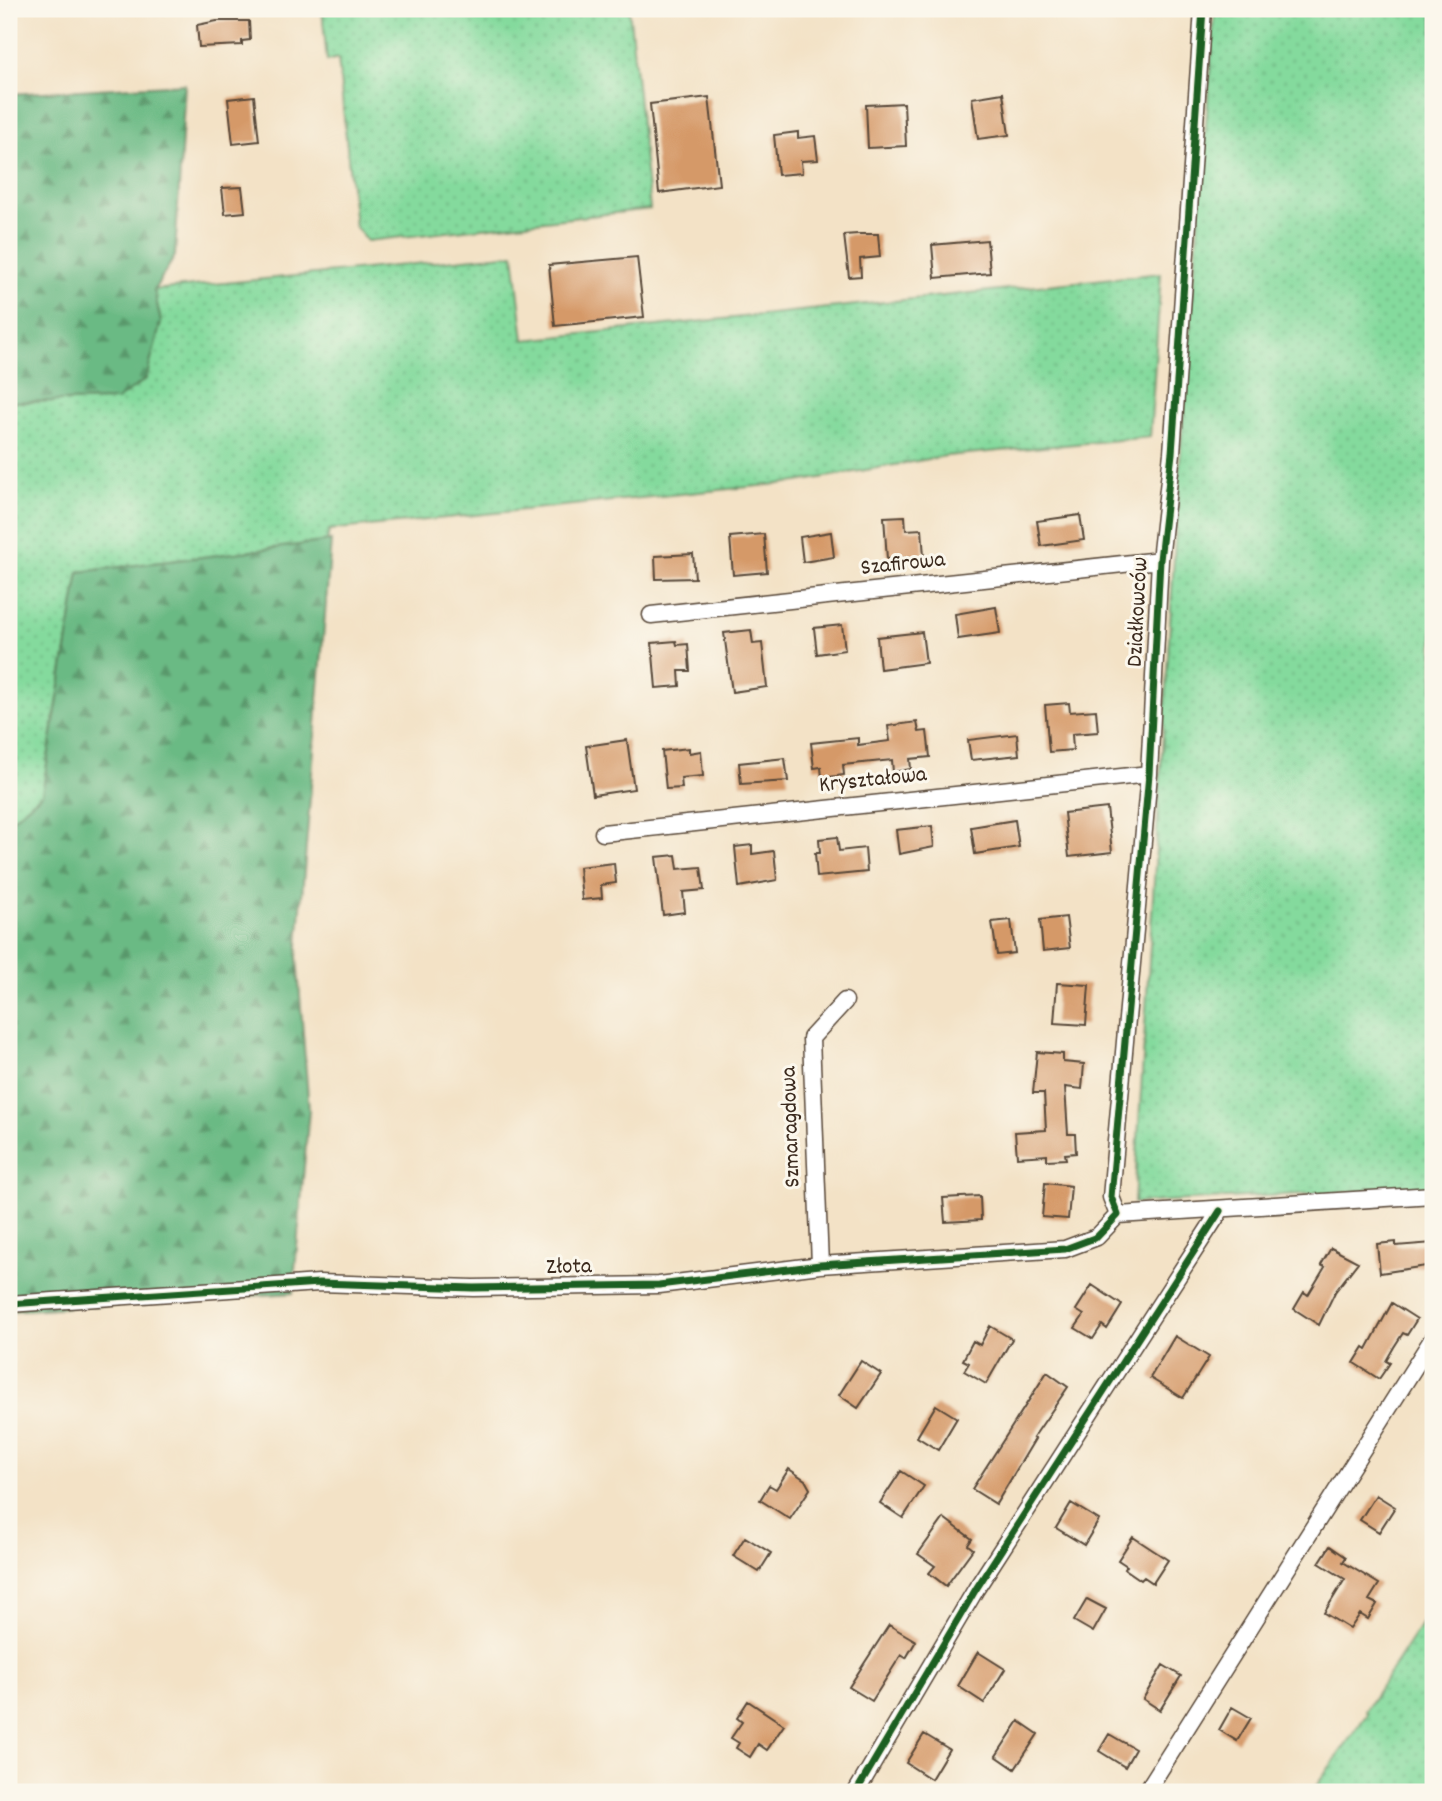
<svg xmlns="http://www.w3.org/2000/svg" width="1442" height="1801" viewBox="0 0 1442 1801" font-family="Dekko,sans-serif">
	<style>
		.green { fill: url(#green-dots); stroke: #60825e; stroke-width: 2 }
		.forest { fill: url(#forest-firs); stroke: #537251; stroke-width: 2 }
		.building { fill: #d59967 }
		.lines { fill: none; stroke-linecap: round; stroke-linejoin: round }
		.street-casing { stroke: #574637; stroke-width: 19 }
		.street { stroke: #fff; stroke-width: 16 }
		.cycleway-casing { stroke: #fbf7ec; stroke-width: 11 }
		.cycleway { stroke: #1b5e20; stroke-width: 7 }
		.labels { text-anchor: middle; dominant-baseline: central; stroke-width: 6; stroke-linejoin: round; paint-order: stroke }
		.street-label { font-size: 23px; fill: #3b2a1e; stroke: #fbf7ec }
	</style>
	<defs>
		<pattern id="green-dots" width="8" height="8" patternUnits="userSpaceOnUse" patternTransform="scale(1.75)"><rect width="8" height="8" fill="#84da9d"/><path d="M2 2h.1M6 6h.1" fill="none" stroke="#73bb87" stroke-width="1.8" stroke-linecap="round"/></pattern>
		<pattern id="forest-firs" width="22" height="20" patternUnits="userSpaceOnUse" patternTransform="scale(1.75)"><rect width="22" height="20" fill="#6bba84"/><path d="M5 1l3.5 6h-7zM16 11l3.5 6h-7z" fill="#59976b"/></pattern>
	</defs>
	<rect width="100%" height="100%" fill="#fbf7ec"/>
	<filter id="ink" filterUnits="userSpaceOnUse"><feTurbulence type="fractalNoise" baseFrequency=".0143" numOctaves="2"/><feDisplacementMap in="SourceGraphic" scale="14" xChannelSelector="R" yChannelSelector="G"/><feConvolveMatrix kernelMatrix="1 2 1 2 8 2 1 2 1" color-interpolation-filters="sRGB"/></filter>
	<filter id="wash" filterUnits="userSpaceOnUse"><feTurbulence type="fractalNoise" baseFrequency=".00686" numOctaves="4" result="noise"/><feDisplacementMap in="SourceGraphic" scale="28" xChannelSelector="R" yChannelSelector="G"/><feGaussianBlur stdDeviation="1.57" result="paint"/><feColorMatrix in="noise" values="0 0 0 0 0 0 0 0 0 0 0 0 0 0 0 0 0 1.4 0 .05"/><feComposite in="paint" operator="in"/></filter>
	<g filter="url(#wash)">
		<rect width="100%" height="100%" fill="#f3e2c6"/>
		<!-- green -->
		<path class="green" d="M322,9H629L650,209L367,241L355,226L338,58L327,61Z
			M1215,9H1433V1187L1134,1203L1181,446Z
			M514,254L524,340L1161,273L1150,437L946,456L797,482L329,530L327,542L79,572L42,794L9,822V402L116,400L146,379L161,322L154,290Z
			M1433,1606V1792H1312L1367,1714L1365,1711Z"/>
		<!-- forest -->
		<path class="forest" d="M185,84L175,256L154,290L161,322L146,379L117,400L9,402V94Z
			M331,541L297,957L309,1110L293,1293L9,1311V822L42,794L79,572Z"/>
		<g id="blocks">
			<!-- building -->
			<path class="building" d="M217,21H249L250,40L242,41V45L199,47L197,25Z
				M1003,93L1009,135L978,139L972,98Z
				M254,96L259,141L233,144L228,99Z
				M709,97L719,185L659,193L650,104Z
				M904,103L906,146L868,148L866,105Z
				M798,132V138L815,136L818,160L801,161L802,173L778,175L774,135Z
				M242,187L245,212L225,214L222,188Z
				M858,234H878L880,257L860,259L861,276L849,277L844,235Z
				M987,240L990,273L935,278L932,245Z
				M637,257L644,317L555,326L549,265Z
				M1080,515L1084,540L1041,546L1037,521Z
				M905,516L906,530L922,529L924,557L887,559L884,517Z
				M831,532L834,557L803,562L800,537Z
				M764,534L767,572L733,575L730,537Z
				M693,554L695,578L656,579L655,556Z
				M996,607L1000,633L958,639L955,614Z
				M842,625L845,650L817,654L814,628Z
				M751,630L753,644L762,643L767,687L732,692L724,633Z
				M922,632L926,663L880,669L877,637Z
				M676,641L677,645L688,644L690,671H679L680,686L656,688L652,643Z
				M1069,703L1070,712L1096,710L1098,732L1072,734L1073,750L1049,752L1045,705Z
				M917,722L919,732L927,731L930,757L910,759L911,769L893,772L892,760L843,765L844,775L822,778L821,767L814,768L811,743L858,738V745L890,741L888,726Z
				M1017,734L1019,755L971,760L968,740Z
				M627,740L634,789L593,795L586,746Z
				M689,748V753L701,751L703,776L681,778L682,788L666,789L662,751Z
				M785,758L788,781L741,784L739,763Z
				M1107,808L1112,852L1069,857L1064,813Z
				M1015,820L1019,847L975,854L971,827Z
				M932,826L934,847L899,854L896,830Z
				M837,837L839,851L865,848L867,872L817,877L815,853H820L819,839Z
				M752,845V854L774,851L777,880L739,887L735,847Z
				M676,855L678,869L701,867L704,890L683,892L685,912L663,915L656,857Z
				M614,863L616,883L601,885L602,898L582,900L579,867Z
				M1066,917L1070,948L1043,951L1040,920Z
				M1011,920L1015,953L997,955L992,922Z
				M1057,983L1089,985L1086,1025L1054,1023Z
				M1037,1052L1063,1054V1062L1084,1064L1082,1089L1065,1087L1068,1134H1075L1076,1153L1065,1154L1066,1159L1047,1160V1155L1017,1157L1015,1132L1046,1130L1044,1093H1033Z
				M1045,1183L1071,1186L1068,1219L1042,1217Z
				M980,1196L981,1220L945,1222L943,1198Z
				M1396,1242V1246L1433,1243V1265L1380,1273L1377,1244Z
				M1331,1248L1358,1262L1335,1292L1319,1325L1294,1309L1304,1292L1308,1295L1325,1267L1321,1265Z
				M1092,1285L1122,1305L1107,1329L1102,1325L1093,1339L1075,1328L1084,1315L1076,1310Z
				M1392,1303L1417,1319L1407,1335L1403,1333L1394,1347L1386,1361L1390,1363L1379,1379L1354,1363L1364,1347L1367,1349Z
				M990,1326L1012,1339L986,1384L964,1371L969,1363L963,1360L973,1341L980,1345Z
				M1175,1336L1209,1357L1183,1398L1150,1378Z
				M861,1361L881,1374L858,1408L839,1395Z
				M1047,1372L1068,1387L1033,1438L1035,1439L996,1504L972,1489Z
				M936,1405L957,1418L938,1450L917,1437Z
				M789,1469L805,1480L810,1489L790,1519L760,1500L769,1485L776,1489Z
				M901,1471L924,1486L903,1518L880,1503Z
				M1376,1495L1395,1507L1379,1532L1360,1520Z
				M1071,1503L1099,1520L1084,1545L1056,1528Z
				M944,1518L972,1539L968,1545L973,1549L946,1586L929,1573L935,1566L918,1554Z
				M745,1537L771,1553L759,1572L733,1556Z
				M1133,1537L1168,1560L1153,1583L1144,1577L1141,1580L1125,1569L1127,1566L1118,1560Z
				M1330,1546L1346,1557L1343,1562L1379,1584L1369,1600L1377,1604L1368,1619L1360,1614L1350,1629L1324,1613L1345,1579L1319,1563Z
				M1087,1599L1106,1609L1093,1632L1074,1621Z
				M889,1625L916,1641L906,1658L901,1655L872,1701L849,1687Z
				M978,1652L1005,1669L984,1703L958,1686Z
				M1163,1665L1181,1676L1160,1710L1143,1699Z
				M748,1701L784,1725L767,1750L758,1744L750,1757L736,1748L739,1743L731,1738L742,1722L737,1718Z
				M1232,1707L1251,1718L1237,1741L1219,1730Z
				M1019,1721L1038,1734L1015,1769L996,1756Z
				M924,1734L949,1749L931,1779L906,1763Z
				M1109,1734L1135,1749L1125,1767L1099,1751Z"/>
		</g>
	</g>
	<g filter="url(#ink)">
		<use href="#blocks" fill-opacity="0" stroke="#574637" stroke-width="2"/>
		<g class="lines">
			<defs>
				<path id="street" d="M651,615L1160,560
					M603,833L1149,774
					M1118,1215L1111,1197L1149,774L1160,560L1172,453L1203,9
					M1118,1215L1433,1195
					M820,1265L811,1038L845,1001
					M9,1304L319,1283L473,1288L659,1285L820,1265L1065,1249L1097,1237L1118,1215
					M856,1792L976,1589L1220,1211
					M1146,1792L1433,1338"/>
			</defs>
			<!-- street casing -->
			<use href="#street" class="street-casing"/>
			<!-- street -->
			<use href="#street" class="street"/>
			<defs>
				<path id="cycleway" d="M9,1304L319,1283L473,1288L659,1285L820,1265L1065,1249L1097,1237L1118,1215L1111,1197L1149,774L1160,560L1172,453L1203,9
					M856,1792L976,1589L1220,1211"/>
			</defs>
			<!-- cycleway casing -->
			<use href="#cycleway" class="cycleway-casing"/>
			<!-- cycleway -->
			<use href="#cycleway" class="cycleway"/>
		</g>
	</g>
	<g class="labels">
		<!-- street labels -->
		<g class="street-label">
			<text transform="translate(903 565) rotate(-6)">Szafirowa</text>
			<text transform="translate(1139 612) rotate(-87)">Działkowców</text>
			<text transform="translate(873 781) rotate(-6)">Kryształowa</text>
			<text transform="translate(792 1127) rotate(-92)">Szmaragdowa</text>
			<text transform="translate(569 1268) rotate(-1)">Złota</text>
		</g>
	</g>
	<!-- margin -->
	<rect width="1442" height="1801" fill="none" stroke="#fbf7ec" stroke-width="35"/>
</svg>
